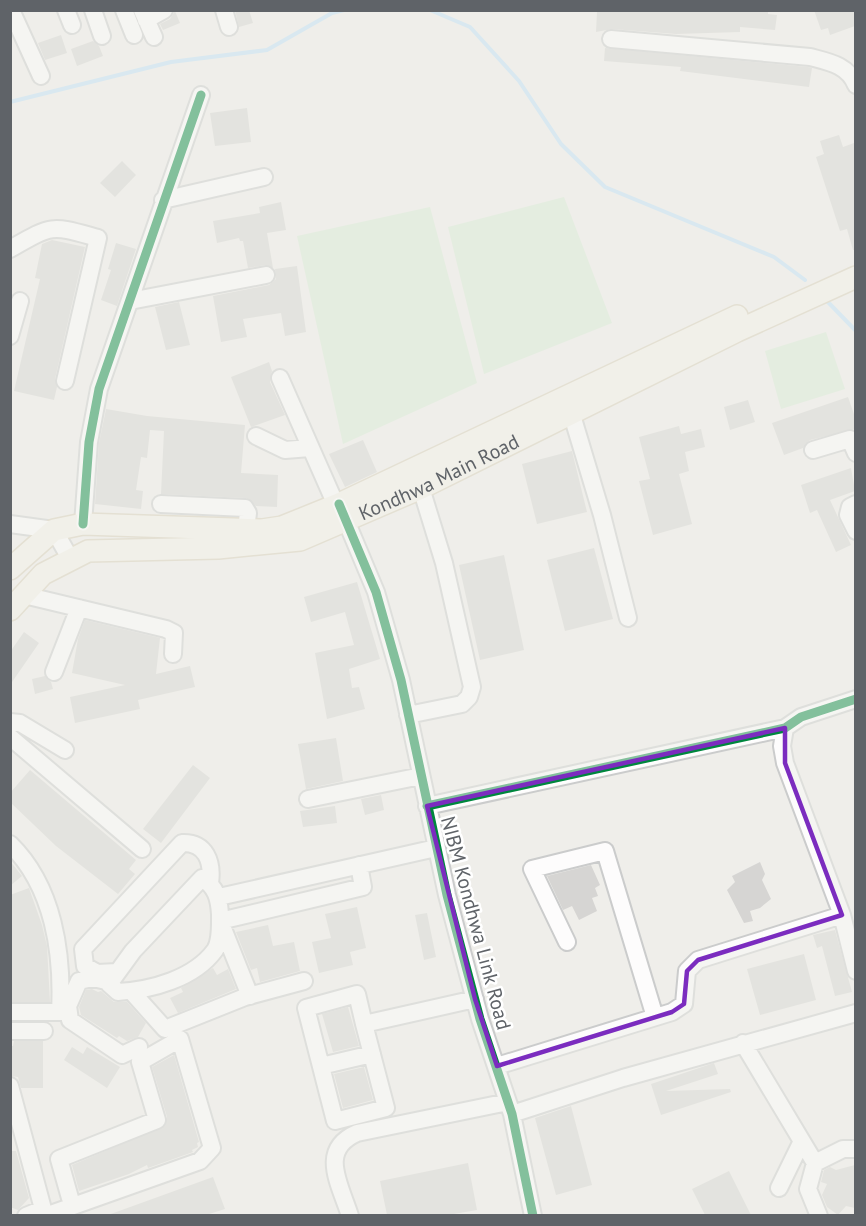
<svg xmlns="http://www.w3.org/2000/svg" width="866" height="1226" viewBox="0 0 866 1226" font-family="'PT Sans',sans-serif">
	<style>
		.green { fill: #d8ebd6 }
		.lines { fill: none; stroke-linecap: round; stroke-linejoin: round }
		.stream { stroke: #bfe0f9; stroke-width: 4 }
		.building { fill: #d6d5d3 }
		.minor-casing { stroke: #cbcccc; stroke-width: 20 }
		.major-casing { stroke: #d7ceb8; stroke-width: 24 }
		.minor { stroke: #fdfcfc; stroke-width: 16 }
		.major { stroke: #f4f2e9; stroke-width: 21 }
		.cycleway-casing { stroke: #fff; stroke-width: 13 }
		.cycleway { stroke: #00873e; stroke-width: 9 }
		.marked { fill: none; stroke: #7b2cbf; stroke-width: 4.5; stroke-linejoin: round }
		.labels { text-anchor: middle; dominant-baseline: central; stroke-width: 5; stroke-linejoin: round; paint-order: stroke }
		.street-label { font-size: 20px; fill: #5f6368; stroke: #fff }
	</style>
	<rect width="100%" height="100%" fill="#efeeea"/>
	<!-- green -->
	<path class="green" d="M564,197L612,323L484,374L448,227Z
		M430,207L477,383L343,444L297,236Z
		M826,332L845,389L781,409L765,351Z"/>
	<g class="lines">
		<!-- stream -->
		<path class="stream" d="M430,10L470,27L519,81L561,144L605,187L774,257L805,280
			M10,102L171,62L267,50L332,13L344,10
			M825,299L856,331"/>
	</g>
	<!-- building -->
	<path class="building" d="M235,10H249L253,23L239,27Z
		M768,10V14L777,15L775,30L740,27V32L676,34L612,29L596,32L597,12Z
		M814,10H855V26L830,35L828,28L821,30Z
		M175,11L180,23L163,30L160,24L170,19Z
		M61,35L67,53L45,60L38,43Z
		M93,41L99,46L103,56L77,66L71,49Z
		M605,48L808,67L812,68L809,87L680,71L681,67L604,61Z
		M247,108L251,142L215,146L210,113Z
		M839,135L843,147L854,143L855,149V250H853L847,229L840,231L816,157L824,154L820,141Z
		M122,161L136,175L115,197L100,183Z
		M281,202L286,230L267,233L273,268L265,265L248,268L243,241H240L239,238L217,243L213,221L260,213L259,207Z
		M52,240L85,247L55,379L57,387L54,400L14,391L40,279L35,278L42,244Z
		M116,243L136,249L117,306L101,300L111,270L108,269Z
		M297,266L306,332L285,336L281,313L243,319L247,337L221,342L213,296L269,285L276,279L275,269Z
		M179,302L190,345L166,350L155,307Z
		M269,362L272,371L270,382L285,415L251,427L231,377Z
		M848,397L855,417V429L810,440L803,448L784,455L772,423Z
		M748,400L755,422L730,430L724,407Z
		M106,409L147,416L245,425L241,473L278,475L277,507L256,506L246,498L161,494L164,431L150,430L147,458L141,457L136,490L143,491L141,509L95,504L99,443Z
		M679,426L681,434L701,429L705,447L685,452L689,471L679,474L692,524L653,535L639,481L650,479L639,437Z
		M363,440L377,472L345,487L329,454Z
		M572,451L587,512L537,524L522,464Z
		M851,468L855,491L830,500L851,545L836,552L817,510L810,513L801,485Z
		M594,548L613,619L565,631L547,560Z
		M504,555L524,650L480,660L459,565Z
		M357,582L380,659L349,669L352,688L359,687L365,709L327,719L315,653L354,645L345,612L311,622L304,597Z
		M85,620L160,638L156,674L190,666L195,687L138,700L140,709L75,723L70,697L125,685L72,673L78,639Z
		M24,632L39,643L10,685V652Z
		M45,676L51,682L53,689L35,694L32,679Z
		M336,738L343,781L306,789L298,744Z
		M193,765L210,778L161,843L143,829Z
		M30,770L136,860L129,869L135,874L118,894L56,846L10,802V793Z
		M381,795L384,810L365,815L361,799Z
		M335,806L337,823L303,827L300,811Z
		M10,861L22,876L10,886Z
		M760,862L765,874L762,880L771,899L760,908L750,911L753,921L744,923L727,890L735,882L732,876Z
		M591,865L600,885L595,888L598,896L592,898L597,911L579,920L572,906L563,910L547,876Z
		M29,888L42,925L47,946L50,1002H10V895Z
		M357,907L366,948L350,952L353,965L319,973L312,942L331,938L325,914Z
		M427,913L436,957L424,960L415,915Z
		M268,925L273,946L294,942L300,971L260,982L257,968L251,970L236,932Z
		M835,930L852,992L835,996L822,946L817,948L813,935Z
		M804,954L816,1000L760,1015L747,969Z
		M213,968L217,975L228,969L236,989L178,1013L170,998L183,992L181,988Z
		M92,989L98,992L101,991L114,1002H127L146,1023L138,1037L127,1041L119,1036L117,1038L81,1015L79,1007L86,990Z
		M348,1007L359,1046L333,1052L322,1014Z
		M14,1041H43V1088H21L18,1077L10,1076V1046H13Z
		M72,1047L83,1054L87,1047L120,1067L107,1088L64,1060Z
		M174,1055L199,1142L197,1143L198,1147L192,1150L193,1152L148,1168L147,1165L129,1174L79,1191L72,1165L165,1126L167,1117L152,1067Z
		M714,1063L718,1074L666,1091L730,1089L731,1092L661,1115L651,1084Z
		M364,1067L373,1100L343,1108L334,1074Z
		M571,1106L592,1185L556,1195L535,1118Z
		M10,1151H16L29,1198L18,1210L10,1207Z
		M468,1163L477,1210L448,1215H387L380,1181Z
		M855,1165V1208L846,1206L838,1215L827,1207L822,1195L827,1184L821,1182L824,1170L830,1167L836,1170Z
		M729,1171L751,1215H705L692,1189Z
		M213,1177L225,1209L206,1215H108Z"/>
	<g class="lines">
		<defs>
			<path id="minor" d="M11,10L41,76
				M66,10L72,25
				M93,10L102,36
				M124,10L134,35
				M142,10L154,37
				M224,10L229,27
				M146,20L164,10
				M611,39L810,57C829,62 848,65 856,85
				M163,200L264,177
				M10,249C54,224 50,225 98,238L65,381
				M130,301L266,275
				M10,336L20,301
				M280,378L336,505
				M568,402L602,515L628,618
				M256,436L285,450L310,448
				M813,450L850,439L856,453
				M161,504L245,508L248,513L246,529
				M856,504L850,507L848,515L856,531
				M342,511L376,592L401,680L447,895L480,1019L512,1114L533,1216
				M10,524L54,530L71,560
				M83,524L89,442L99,389L201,95
				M24,595L166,629L174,633L173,654
				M54,672L79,608
				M408,715L462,704L469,697L472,687L444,563L421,488
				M10,722L20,723L65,750
				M785,728L782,746L785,763L842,915L856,971
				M10,737L142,849
				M308,799L421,776
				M427,806L785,728L801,717L856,699
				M10,844C54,887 63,954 60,1012H10
				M202,878C216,887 219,898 220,914C220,924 221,941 215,950C194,979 151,990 118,992L109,984L133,951Z
				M219,897L436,848
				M567,942L532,869L605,851L655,1017
				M117,972L97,973L85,966L83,949L182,843C206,842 213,862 210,883
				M106,981L93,978L79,981L68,1006L70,1020L122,1055L139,1047
				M131,991L165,1029L245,997L304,981
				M250,996L220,921L363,887L359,865
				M364,1024L357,994L306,1008L335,1121L386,1108L364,1024L475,999
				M10,1031H44
				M743,1043L815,1163
				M321,1066L372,1054
				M497,1066L672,1012L684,1004L687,971L698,960L842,915
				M10,1086L43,1209L26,1216
				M512,1114L623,1078L856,1013
				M779,1188L801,1143
				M45,1216L200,1161L212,1148L180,1039L140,1062L157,1120L59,1159L70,1198
				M350,1216C340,1184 318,1150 357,1133L508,1102
				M819,1216L808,1189L815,1163L843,1149H856"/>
			<g id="major">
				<path d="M10,569L54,530L83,524L262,530L282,527L339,504L737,316"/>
				<path id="s1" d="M10,610L43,574L88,551L218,548L300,540L421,488L737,331L856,277"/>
			</g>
		</defs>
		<!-- minor casing -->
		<use href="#minor" class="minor-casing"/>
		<!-- major casing -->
		<use href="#major" class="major-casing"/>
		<!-- minor -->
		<use href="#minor" class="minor"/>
		<!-- major -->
		<use href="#major" class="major"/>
		<defs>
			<path id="cycleway" d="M339,504L376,592L401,680L447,895L480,1019L512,1114L533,1216
				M83,524L89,442L99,389L201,95
				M427,806L785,728L801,717L856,699"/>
		</defs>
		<!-- cycleway casing -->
		<use href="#cycleway" class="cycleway-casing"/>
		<!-- cycleway -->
		<use href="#cycleway" class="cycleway"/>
	</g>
	<!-- marked area -->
	<path d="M0 0H866V1226H0ZM785,728V763L842,915L698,960L687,971L684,1004L672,1012L497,1066L475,999L427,806Z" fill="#efeeea" fill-opacity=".55" fill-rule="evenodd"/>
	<path class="marked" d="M785,728V763L842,915L698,960L687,971L684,1004L672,1012L497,1066L475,999L427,806Z"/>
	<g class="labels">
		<!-- street labels -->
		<g class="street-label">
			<text stroke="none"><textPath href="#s1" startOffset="464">Kondhwa Main Road</textPath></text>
			<text transform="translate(476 923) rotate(75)">NIBM Kondhwa Link Road</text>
		</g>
	</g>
	<!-- border -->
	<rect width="866" height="1226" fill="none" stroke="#5f6368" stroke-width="24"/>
</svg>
